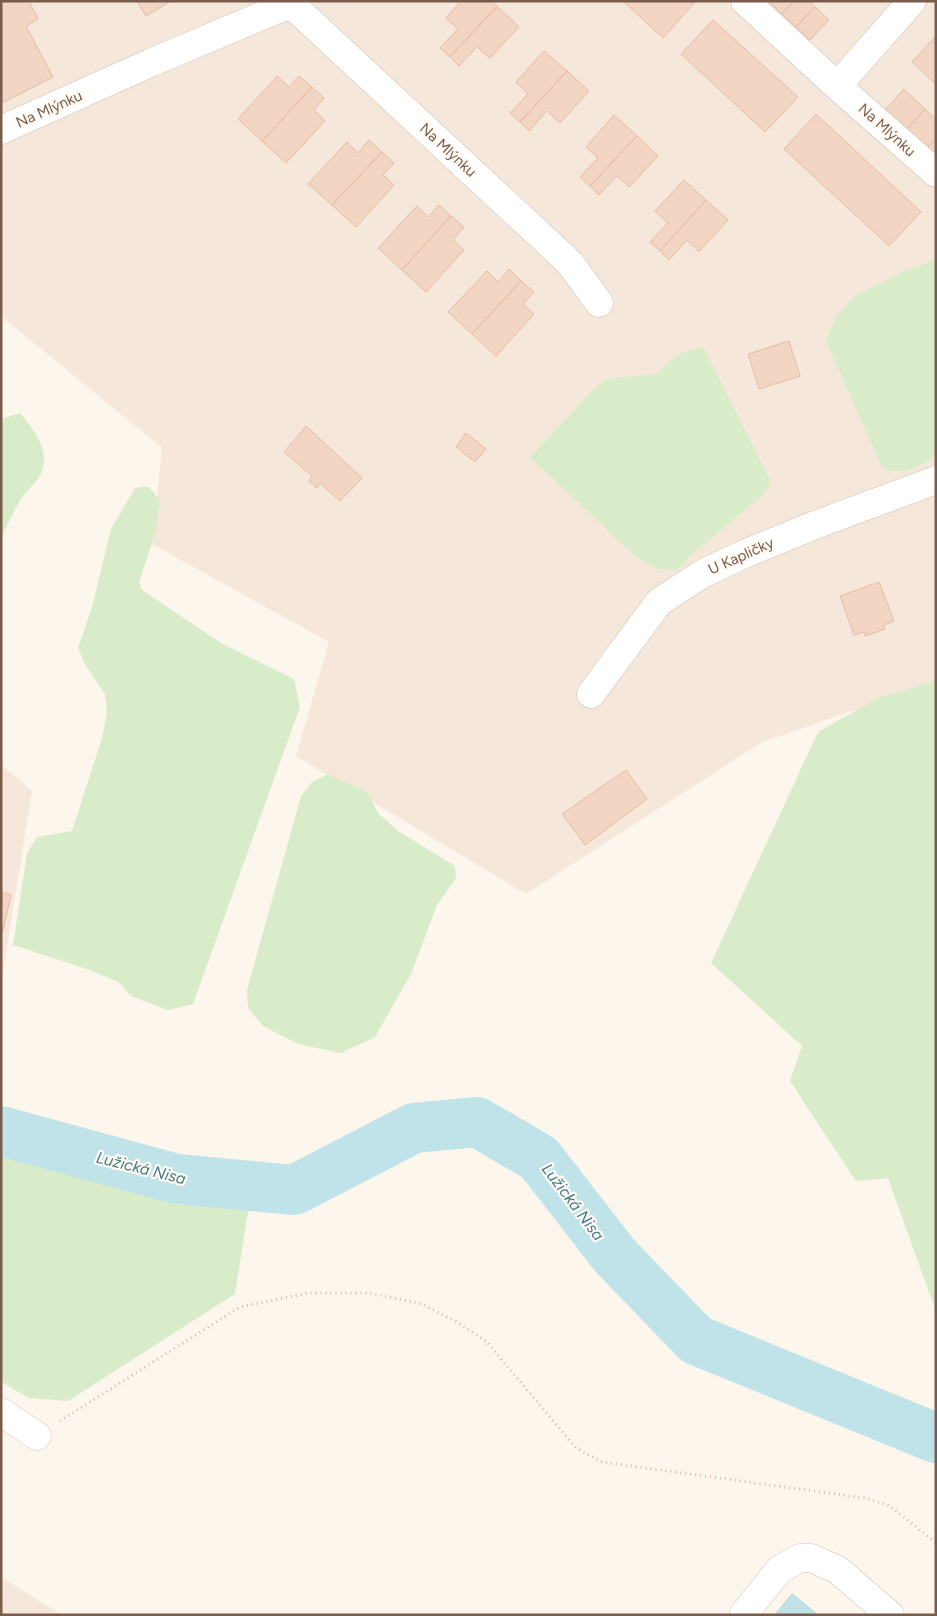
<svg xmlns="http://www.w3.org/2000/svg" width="937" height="1616" viewBox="0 0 937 1616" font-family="Figtree,sans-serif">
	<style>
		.residential { fill: #f5e8da }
		.green { fill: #d8ecc9 }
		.water { fill: #bfe3e8; stroke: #a5d3da }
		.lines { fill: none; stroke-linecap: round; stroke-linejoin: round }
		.river { stroke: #bfe3e8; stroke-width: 50 }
		.building { fill: #f3d5c3; stroke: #e6bba3 }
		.minor-casing { stroke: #d1beb0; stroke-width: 29 }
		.path { stroke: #d9b8a5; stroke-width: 3; stroke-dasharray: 1 4; stroke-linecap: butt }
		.minor { stroke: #fff; stroke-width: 28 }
		.labels { text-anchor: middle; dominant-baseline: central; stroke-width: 4.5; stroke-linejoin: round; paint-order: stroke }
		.street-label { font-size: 15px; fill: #7a5c4d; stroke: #fffaf3 }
		.water-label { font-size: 16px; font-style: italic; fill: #437c86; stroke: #fffaf3 }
	</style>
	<rect width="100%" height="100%" fill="#fdf6ec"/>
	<!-- residential -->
	<path class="residential" d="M1,1H936V682L762,742L526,894L296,756L329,642L152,544L162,448L1,316Z
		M1,764L32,791L1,984Z
		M1,1577L62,1615H1Z"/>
	<!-- green -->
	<path class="green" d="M936,259V456C917,467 905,475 883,469L826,341L837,316L853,297L899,274Z
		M703,347L770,480L769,487L764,494L692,554L677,571L658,569L636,557L530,457L598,385L613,378L657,374C675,356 678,353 703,347Z
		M20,413C35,431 54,455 38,479C34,485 27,490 23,496C15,508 9,521 3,534L1,540V419Z
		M148,486L160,500L156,530L139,583L142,590L221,643L294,679L300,707L193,1004L168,1010L131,996L118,982L90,970L13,945L27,853L37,837L72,831L102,738L107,714L105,694L85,664L78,648L92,607L111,529L135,488Z
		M936,681V1312L888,1178L856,1181L790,1081L802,1046L711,963L818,732L878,698Z
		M328,774L367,792L378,813L398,831L455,866L456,878L437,905L411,974L375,1037L341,1053L298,1044L263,1026L248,1008L247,990L301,796L312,782Z
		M1,1148L178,1205H249L235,1294L68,1401L29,1398L1,1382Z"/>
	<!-- water -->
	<path class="water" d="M792,1594L818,1615H775Z"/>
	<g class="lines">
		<!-- river -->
		<path class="river" d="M1,1131L177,1179L294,1190L414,1128L477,1122L539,1158L615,1256L696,1340L936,1438"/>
	</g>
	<!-- building -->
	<path class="building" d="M1,1H29L38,19L26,26L53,77L4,102L1,97Z
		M137,1H171L146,16Z
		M461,1H491L497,6L450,57L440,48L458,29L446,18Z
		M623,1H694L695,2L663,38Z
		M768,1H794L782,14Z
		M794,1H809L815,7L796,27L782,14Z
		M497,6L519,27L490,58L477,47L459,66L450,57Z
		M815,7L829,20L810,40L796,27Z
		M713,20L798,97L765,132L681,54Z
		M936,36V84L912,62Z
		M544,51L567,71L520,122L510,113L528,94L516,82Z
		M567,71L589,91L560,123L547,111L529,131L520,122Z
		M277,76L289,87L299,76L312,87L262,141L238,119Z
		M312,87L324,98L314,110L325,121L286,163L262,141Z
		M904,89L925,109L906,130L885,110Z
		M925,109L936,119V139L927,148L906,130Z
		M816,114L921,212L889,246L784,149Z
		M614,115L637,136L590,186L580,177L598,158L586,147Z
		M637,136L658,156L629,187L617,176L599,195L590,186Z
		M936,139V156L927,148Z
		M369,140L382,152L332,205L308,184L347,142L358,153Z
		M382,152L394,163L383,175L394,185L356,227L332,205Z
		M684,180L706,200L660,251L650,242L668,223L655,211Z
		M706,200L728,220L699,252L687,240L669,260L660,251Z
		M439,205L451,216L402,270L378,248L417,206L428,217Z
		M451,216L464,227L453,240L464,250L426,292L402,270Z
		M509,269L521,281L472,334L448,312L487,271L498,282Z
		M521,281L534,292L523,304L534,314L496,356L472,334Z
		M789,341L800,376L759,389L748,354Z
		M306,426L362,478L340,501L320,483L317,488L309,481L312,476L284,452Z
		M466,433L486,449L475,462L456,447Z
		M879,582L894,621L884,625L885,629L865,636L864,632L854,635L840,596Z
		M626,770L647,799L585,845L562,814Z
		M1,892L11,895L3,931L1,930Z"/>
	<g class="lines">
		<defs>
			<path id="minor" d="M745,1L837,86L936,173
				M291,4L570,263L599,303
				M837,86L912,1
				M1,130L150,63L297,1
				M591,694L659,602L702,574L744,554L815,525L936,480
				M1,1412L37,1436
				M743,1615L779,1570L800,1558H811L838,1570L890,1615"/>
		</defs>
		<!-- minor casing -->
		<use href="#minor" class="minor-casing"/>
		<!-- path -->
		<path class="path" d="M60,1421L240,1307L308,1293H370L422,1304L455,1321L486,1341L576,1448L602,1462L865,1498L890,1506L936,1543"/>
		<!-- minor -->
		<use href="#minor" class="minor"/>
	</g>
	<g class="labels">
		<!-- street labels -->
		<g class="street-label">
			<text transform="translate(49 109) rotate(-24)">Na Mlýnku</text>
			<text transform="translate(887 130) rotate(42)">Na Mlýnku</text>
			<text transform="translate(448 150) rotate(43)">Na Mlýnku</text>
			<text transform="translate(741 556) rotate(-24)">U Kapličky</text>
		</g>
		<!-- water labels -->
		<g class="water-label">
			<text transform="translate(141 1168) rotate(14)">Lužická Nisa</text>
			<text transform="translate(573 1202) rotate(53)">Lužická Nisa</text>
		</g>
	</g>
	<!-- border -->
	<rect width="937" height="1616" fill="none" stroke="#7a5c4d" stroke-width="5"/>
</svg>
